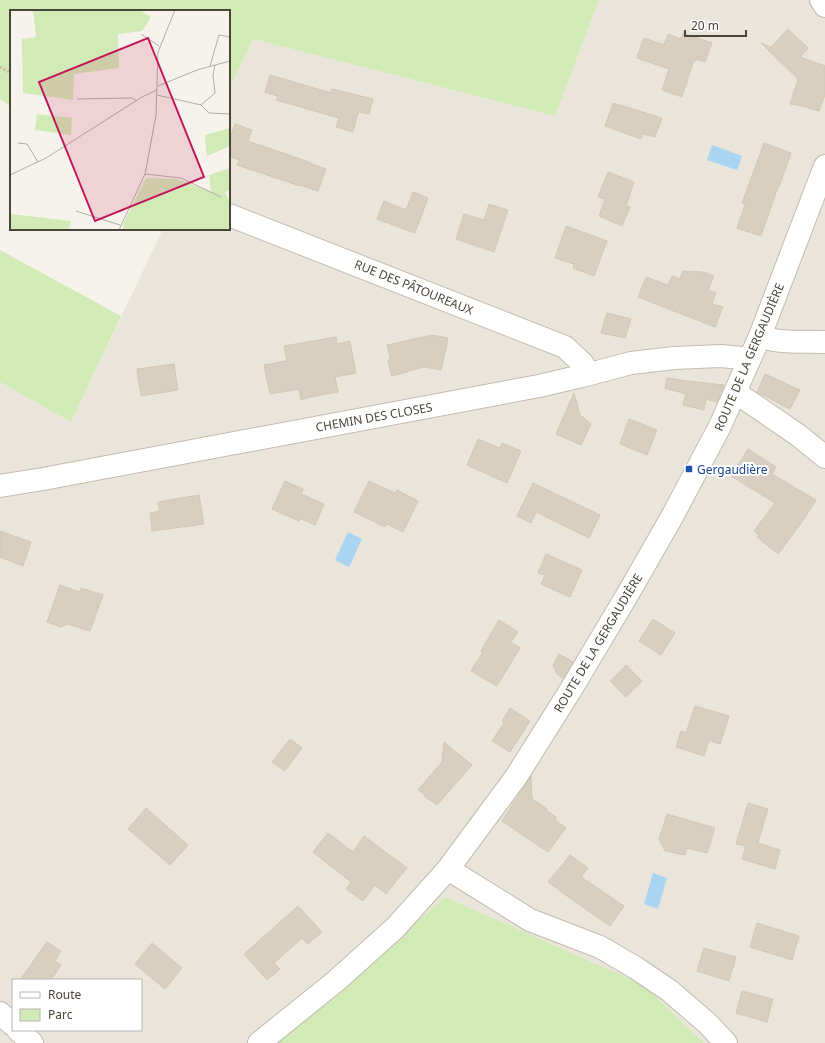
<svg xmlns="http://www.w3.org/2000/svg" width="825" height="1043" viewBox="0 0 825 1043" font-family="'Noto Sans',sans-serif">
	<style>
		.residential { fill: #eae5da; fill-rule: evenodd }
		.green { fill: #d2eab5 }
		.water { fill: #a9d4f2 }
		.building { fill: #d8cfc1; stroke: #d3c7b4 }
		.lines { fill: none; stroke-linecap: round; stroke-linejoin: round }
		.minor-casing { stroke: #c2bbae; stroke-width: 24 }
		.path { stroke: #c4b79f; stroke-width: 2.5; stroke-dasharray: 2 2; stroke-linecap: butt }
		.minor { stroke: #fff; stroke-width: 22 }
		.transit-dot { fill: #1a4fb4; stroke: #fff; stroke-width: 1.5 }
		.labels { text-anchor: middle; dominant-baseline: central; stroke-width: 4; stroke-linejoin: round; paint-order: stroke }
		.street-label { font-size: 12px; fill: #4b4439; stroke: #fff }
		.transit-label { font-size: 12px; fill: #164399; stroke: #fff; text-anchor: start }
		.inset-road { fill: none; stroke: #b2ada4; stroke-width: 1 }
		.view { fill: #c2185b; fill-opacity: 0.15; stroke: #c2185b; stroke-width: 2 }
		.inset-edge { fill: none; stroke: #4b4439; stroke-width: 2 }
	</style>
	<rect width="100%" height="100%" fill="#f6f3ec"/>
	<!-- residential -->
	<path class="residential" d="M599,0H825V1043H704L644,985L445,897L278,1043H0V382L71,422L163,229H229V89L253,39L555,116ZM13,980H141V1030H13Z"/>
	<!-- green -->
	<path class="green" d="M0,0H599L555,116L253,39L229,89V11H11V107L0,99Z
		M0,250L121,316L71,422L0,382Z
		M445,897L644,985L704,1043H278Z"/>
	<!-- water -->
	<path class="water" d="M712,145L742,156L737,170L707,160Z
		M348,532L362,539L349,567L335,560Z
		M653,873L667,878L658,909L644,904Z"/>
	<!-- building -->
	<path class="building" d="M788,29L808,48L800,57L825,66V95L819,111L802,106L790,104L798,79L761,43L771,47Z
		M683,33L712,43L705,62L696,59L695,61L694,60L682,97L662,90L669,69L637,58L638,54L644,38L664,45L668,34L681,39Z
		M270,75L331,93L332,89L373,99L369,114L358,112L353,132L336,127L339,118L276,100L278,96L265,92Z
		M613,103L662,118L655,137L643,134L641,139L605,126Z
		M235,124L252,130L248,141L309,162V163L326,169L318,191L300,185V186L237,165L239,160L229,156V141Z
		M764,143L791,153L779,187H778L761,236L737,228L745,205L742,203Z
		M608,172L634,182L626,206L630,207L622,226L599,216L605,199L598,197Z
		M413,192L428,198L415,233L377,219L384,201L406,210Z
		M489,204L508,210L494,252L456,239L464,214L484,220Z
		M566,226L607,241L594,276L573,268L574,264L555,258Z
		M683,271L703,272L714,276L708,290L716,293L712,304L723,307L715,327L638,297L646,277L668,285L672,276L680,279Z
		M607,313L631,319L625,338L601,333Z
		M432,335L448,338L441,370L425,367L408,371L407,372L392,376L388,361L390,358L387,345Z
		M336,337L337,344L350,341L356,373L335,377L338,392L310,397L301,400L299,389L270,394L264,365L287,361L284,346Z
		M174,364L178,390L141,396L137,369Z
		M765,374L800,390L790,409L757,392Z
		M667,378L688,381L724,385L717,402L706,399L704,410L683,405L686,394L665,388Z
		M574,393L580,415L591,424L581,445L556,434Z
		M629,419L657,430L647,455L620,444Z
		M478,439L500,448L502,443L521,451L507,483L467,465Z
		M748,449L776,467L772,474L816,500L802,522L778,554L757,537L759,535L754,531L775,503L731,476Z
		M285,481L303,489L301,494L324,504L315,525L301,519L299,521L272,509Z
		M369,481L395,493L397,490L418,501L403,532L387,524L385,527L354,512Z
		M533,483L600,515L589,538L536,512L531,523L517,516Z
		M199,495L204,524L152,531L150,513L160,511L158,502Z
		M0,531L31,542L23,566L0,557Z
		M546,554L582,570L570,597L541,584L545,575L538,573Z
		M60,585L80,592L81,588L103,595L90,631L68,624L61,627L47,622Z
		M653,619L675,633L661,655L639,641Z
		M499,620L518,632L511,642L520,648L497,686L471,671L483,652L481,651Z
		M559,654L573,662L563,678L557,674L553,665Z
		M626,665L642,681L626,697L610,681Z
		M695,706L729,716L720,744L709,740L704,756L676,747L681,731L686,733Z
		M510,708L530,721L510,752L492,741L504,723L502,721Z
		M290,739L302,748L285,771L272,762Z
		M444,742L472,765L437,805L424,796L425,795L418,790L442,762Z
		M531,776L532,799L547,809L546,810L556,817L555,820L566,828L548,852L502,821Z
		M748,803L768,809L758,843L780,850L775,869L742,859L746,846L736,844Z
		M146,808L188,845L170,865L128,829Z
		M667,814L715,828L707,853L687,848L685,855L665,851L659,839Z
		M328,833L353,852L364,836L407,868L386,894L375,885L363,901L346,889L351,882L313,852Z
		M570,855L588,868L581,877L624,906L610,926L567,896L548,882Z
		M298,906L322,932L308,944L302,938L274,963L280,969L267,980L244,954Z
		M757,923L799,936L792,960L750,947Z
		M47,942L61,951L55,961L61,965L51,980H20Z
		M152,943L182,968L165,989L135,964Z
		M704,948L736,957L729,981L697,971Z
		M742,991L773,999L767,1022L736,1013Z"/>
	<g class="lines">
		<defs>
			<path id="minor" d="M821,0L825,6
				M229,215L565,347L583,364L586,375
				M760,336C778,344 805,341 825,342
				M735,392L798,435L825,457
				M0,486L43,479L539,386L586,375L631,363L674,358L721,356L741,358L748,362
				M448,869L530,920L600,947L636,968L670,991L707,1023L726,1043
				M0,1013L13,1025
				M18,1030L32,1043
				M259,1043L336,981L395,928L448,869L516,777L570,691L629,592L673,515L720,426L760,336L825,166"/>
		</defs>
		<!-- minor casing -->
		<use href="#minor" class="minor-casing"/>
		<!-- path -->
		<path class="path" d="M0,67L11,73"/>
		<!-- minor -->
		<use href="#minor" class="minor"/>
	</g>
	<!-- markers -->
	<rect class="transit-dot" x="685" y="465" width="8" height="8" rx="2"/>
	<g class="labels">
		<!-- street labels -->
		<g class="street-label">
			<text transform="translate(414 287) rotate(22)">RUE DES PÂTOUREAUX</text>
			<text transform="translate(749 357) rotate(-67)">ROUTE DE LA GERGAUDIÈRE</text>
			<text transform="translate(374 417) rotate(-10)">CHEMIN DES CLOSES</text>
			<text transform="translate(598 643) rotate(-59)">ROUTE DE LA GERGAUDIÈRE</text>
		</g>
		<!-- transit labels -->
		<g class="transit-label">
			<text x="697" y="469">Gergaudière</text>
		</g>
	</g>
	<!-- overview -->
	<g transform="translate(10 10)">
		<rect width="220" height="220" fill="#f6f3ec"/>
		<path d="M23,0H130L141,7L132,21L108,24L109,58L64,64L63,90L13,83L12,29L26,27ZM27,104L62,108L61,125L25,120ZM220,118V136L197,146L195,125ZM220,158V180L215,182L220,192V220H113L114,212L136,168L167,169L201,182L199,165ZM0,204H1L61,211L59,220H0Z" fill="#d2eab5"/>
		<path class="inset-road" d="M131,24L149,36M200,56L209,25L220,27M148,76L187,60L220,51M147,85L191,95L205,83L203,65L205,55M67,89L122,88L127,91M191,95L199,103L220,104M8,133L17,134L28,152M135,164L171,168L211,187M0,165L36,148L132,87L147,80M66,201L110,215M109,220L135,164L146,105L148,42L165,0"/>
		<path class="view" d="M138,28L194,167L85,211L29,72Z"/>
		<rect width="220" height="220" class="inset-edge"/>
	</g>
	<!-- legend -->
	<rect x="12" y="979" width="130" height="52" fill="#ffffff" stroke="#b7b4b0"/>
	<rect x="20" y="992" width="20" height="6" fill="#ffffff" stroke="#b7b4b0"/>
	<text x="48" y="999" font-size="12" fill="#4b4439">Route</text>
	<rect x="20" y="1009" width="20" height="12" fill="#d2eab5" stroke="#b7b4b0"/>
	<text x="48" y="1019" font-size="12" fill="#4b4439">Parc</text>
	<!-- scale -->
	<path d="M685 30v6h61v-6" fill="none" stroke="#4b4439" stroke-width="2"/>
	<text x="691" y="30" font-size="12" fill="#4b4439" stroke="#ffffff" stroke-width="3" paint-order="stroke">20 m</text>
</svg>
